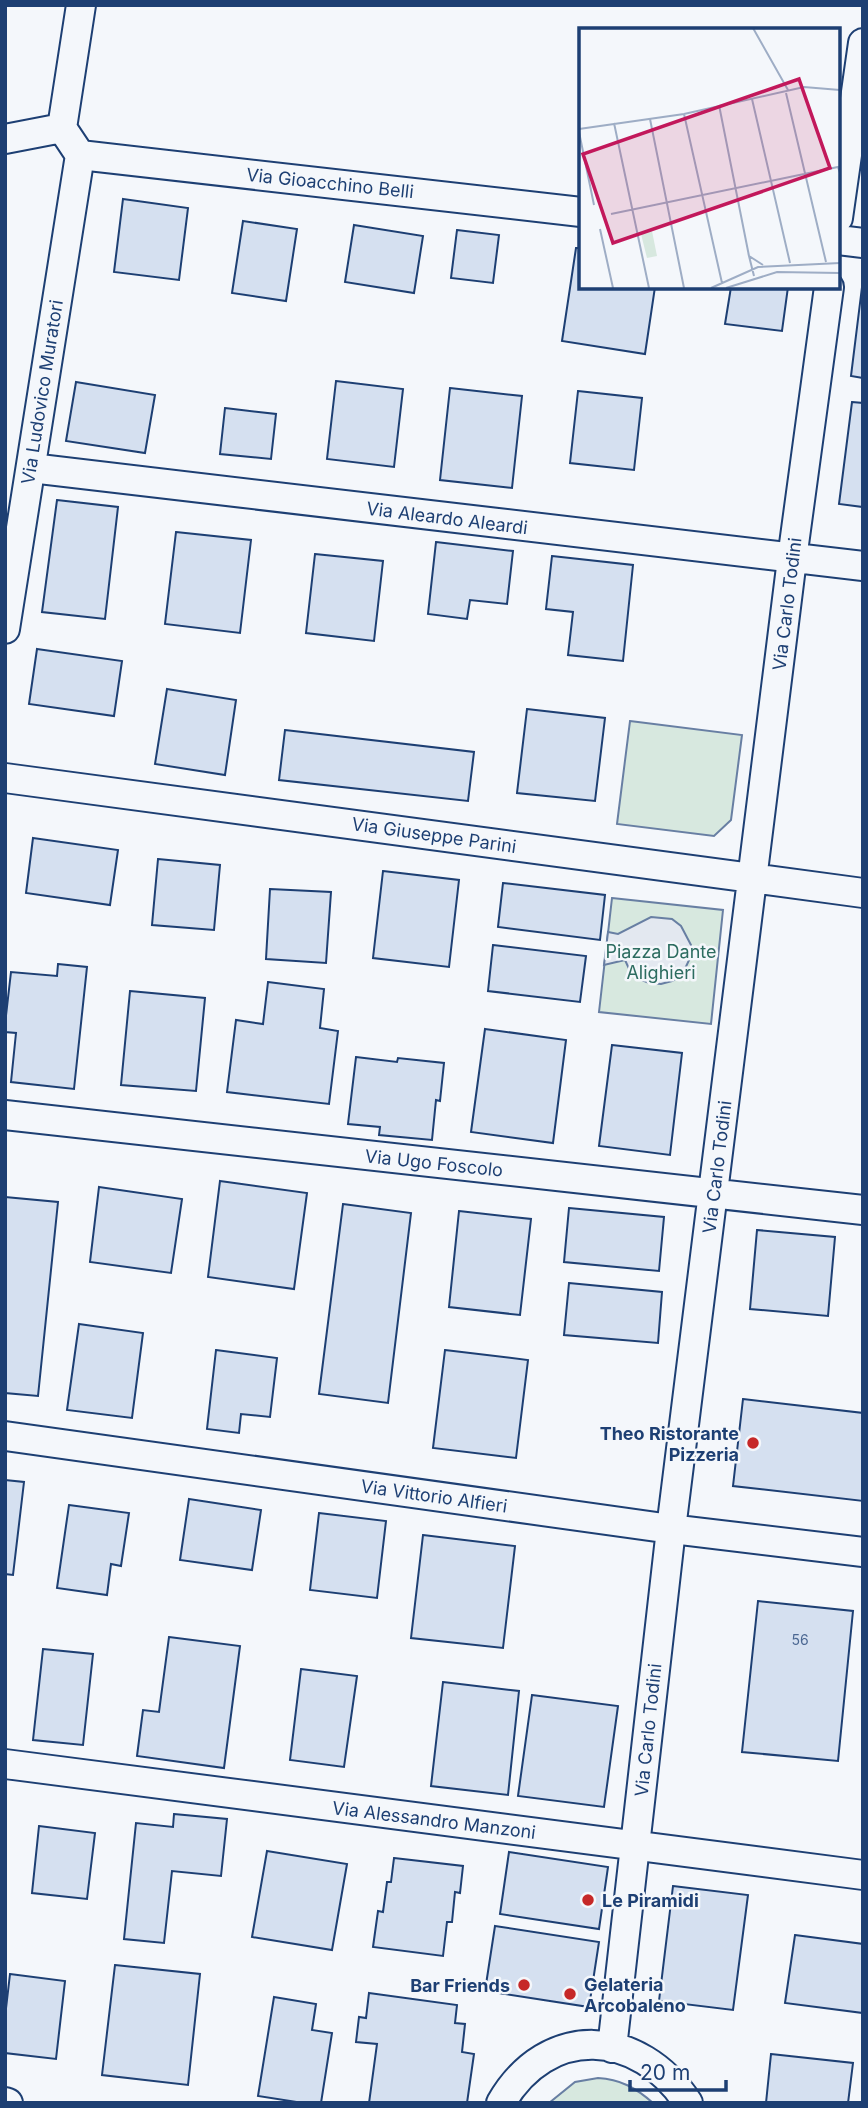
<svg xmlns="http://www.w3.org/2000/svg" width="868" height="2108" viewBox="0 0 868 2108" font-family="Inter,sans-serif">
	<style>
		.green { fill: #d7e8df; stroke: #687fa3; stroke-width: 2 }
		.parking { fill: #e3e8f0; stroke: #687fa3; stroke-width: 2 }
		.building { fill: #d5e0f0; stroke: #1d3f73; stroke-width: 2 }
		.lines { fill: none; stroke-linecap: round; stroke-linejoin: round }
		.minor-casing { stroke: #1d3f73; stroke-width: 32 }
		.minor { stroke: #f4f7fb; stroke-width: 28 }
		.poi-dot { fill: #c62828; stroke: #f4f7fb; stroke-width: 2.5 }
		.labels { text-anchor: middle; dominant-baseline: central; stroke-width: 5; stroke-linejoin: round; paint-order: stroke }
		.number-label { font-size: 14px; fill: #4b6792 }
		.street-label { font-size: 18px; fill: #1d3f73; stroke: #f4f7fb }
		.park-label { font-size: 18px; fill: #2c6c60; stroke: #f4f7fb }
		.poi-label { font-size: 18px; font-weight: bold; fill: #1d3f73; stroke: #f4f7fb; text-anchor: end }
		.inset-road { fill: none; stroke: #9eadc5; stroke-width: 2 }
		.view { fill: #c2185b; fill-opacity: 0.15; stroke: #c2185b; stroke-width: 3.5 }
		.inset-edge { fill: none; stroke: #1d3f73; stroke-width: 3.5 }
	</style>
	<rect width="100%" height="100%" fill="#f4f7fb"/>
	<!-- green -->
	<path class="green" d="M630,721L742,735L731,820L714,836L617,824Z
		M612,898L723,910L711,1024L599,1012Z
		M598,2078C620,2079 636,2088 653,2103H549L575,2082Z"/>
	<!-- parking -->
	<path class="parking" d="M651,917L672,919L681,926L691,945V956L682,975L672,981L661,984L649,983L639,979L630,971L625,960L604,965L608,932L618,934Z"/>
	<!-- building -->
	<path class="building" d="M123,199L188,208L179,280L114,272Z
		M243,221L297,229L286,301L232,293Z
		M354,225L423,236L414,293L345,282Z
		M457,230L499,235L493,283L451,278Z
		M576,248H581V287H655L645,354L562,341Z
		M863,279V378L851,376Z
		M731,287H788L782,331L725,324Z
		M336,381L403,389L394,467L327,459Z
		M76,382L155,395L145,453L66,441Z
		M450,388L522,396L512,488L440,480Z
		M578,391L642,398L634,470L570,463Z
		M852,402L863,403V507L839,504Z
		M225,408L276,414L271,459L220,454Z
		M57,500L118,507L105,619L42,612Z
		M176,532L251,540L240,633L165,624Z
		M436,542L513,551L507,604L470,600L467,619L428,614Z
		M315,554L383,561L374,641L306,633Z
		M552,556L633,565L623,661L568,655L573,612L546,609Z
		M37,649L122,661L114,716L29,704Z
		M167,689L236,700L225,775L155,764Z
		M527,709L605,718L595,801L517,793Z
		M285,730L474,752L468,801L279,780Z
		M33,838L118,850L110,905L26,893Z
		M158,859L220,865L214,930L152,925Z
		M383,871L459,880L449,967L373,958Z
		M503,883L605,895L600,940L498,927Z
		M270,889L331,892L326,963L266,959Z
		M493,945L586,956L580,1002L488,991Z
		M58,964L87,967L74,1089L11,1082L16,1033L5,1032V1024L11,972L57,976Z
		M268,982L324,989L320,1028L338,1031L329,1104L227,1092L236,1020L263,1024Z
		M130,991L205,998L196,1091L121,1085Z
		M485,1029L566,1040L553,1143L471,1132Z
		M612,1045L682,1053L670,1155L599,1146Z
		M356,1057L397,1062L398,1058L444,1063L440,1101L436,1100L432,1140L379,1135L380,1127L348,1124Z
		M220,1181L307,1193L294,1289L208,1277Z
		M99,1187L182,1199L171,1273L90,1262Z
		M5,1197L58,1202L38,1396L5,1393Z
		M343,1204L411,1213L388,1403L319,1394Z
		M569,1208L664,1217L659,1271L564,1262Z
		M459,1211L531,1219L520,1315L449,1307Z
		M757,1230L835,1237L828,1316L750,1309Z
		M569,1283L662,1292L658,1343L564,1335Z
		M79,1324L143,1333L132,1418L67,1410Z
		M216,1350L277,1358L270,1417L241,1414L239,1433L207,1429Z
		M445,1350L528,1360L516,1458L433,1448Z
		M743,1399L863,1413V1501L733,1486Z
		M5,1480L24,1482L13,1575L5,1574Z
		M189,1499L261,1510L252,1570L180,1560Z
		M69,1505L129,1513L121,1566L111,1564L107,1595L57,1588Z
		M319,1513L386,1521L377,1598L310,1590Z
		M423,1535L515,1546L503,1648L411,1638Z
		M758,1601L853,1611L838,1761L742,1752Z
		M169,1637L240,1646L224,1768L137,1756L143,1710L159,1712Z
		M43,1649L93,1654L83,1745L33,1740Z
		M301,1669L357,1676L344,1767L290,1760Z
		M443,1682L519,1691L508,1795L431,1786Z
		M532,1695L618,1706L604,1807L518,1796Z
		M174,1814L227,1819L221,1876L172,1871L164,1943L124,1939L136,1823L173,1827Z
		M39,1826L95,1833L87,1899L32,1893Z
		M267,1851L347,1864L332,1950L252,1937Z
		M509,1852L608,1867L599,1929L500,1914Z
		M394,1858L463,1866L460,1893L455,1892L452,1922H447L443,1956L373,1947L378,1911L383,1912L387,1882H391Z
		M673,1886L748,1895L733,2010L659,2001Z
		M495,1926L599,1942L589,2007L485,1991Z
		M795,1935L863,1944V2013L785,2003Z
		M115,1965L200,1974L188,2085L102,2075Z
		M10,1974L65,1981L56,2059L5,2053V2017Z
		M369,1993L457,2005L455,2023L465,2024L462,2052L474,2054L467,2103H369L377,2044L356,2042L359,2017L366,2018Z
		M274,1997L316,2004L312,2030L332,2033L321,2103H303L258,2096Z
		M771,2054L853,2063L848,2103H766Z"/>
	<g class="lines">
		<defs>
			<path id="minor" d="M5,139L62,128
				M80,155L581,212
				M80,155L62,128L81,5
				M838,218L863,43
				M838,240L863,243
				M31,468L863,566
				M5,629L80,155
				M5,778L863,893
				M5,1115L863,1210
				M5,1436L671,1529L863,1552
				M5,1764L863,1875
				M612,2048L671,1529L792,559L829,287
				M5,2102L8,2103
				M501,2103C547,2023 639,2028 688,2103"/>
		</defs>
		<!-- minor casing -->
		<use href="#minor" class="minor-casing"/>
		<!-- minor -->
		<use href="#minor" class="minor"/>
	</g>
	<!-- markers -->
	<g class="poi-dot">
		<circle cx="753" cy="1443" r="7"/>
		<circle cx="588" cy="1900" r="7"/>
		<circle cx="524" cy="1985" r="7"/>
		<circle cx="570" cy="1994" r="7"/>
	</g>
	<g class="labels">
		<!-- number labels -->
		<g class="number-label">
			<text x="800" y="1639">56</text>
		</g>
		<!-- street labels -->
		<g class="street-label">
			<text transform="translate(330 183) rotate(6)">Via Gioacchino Belli</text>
			<text transform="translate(42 392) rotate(-81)">Via Ludovico Muratori</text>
			<text transform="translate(447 518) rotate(7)">Via Aleardo Aleardi</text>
			<text transform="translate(787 604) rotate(-83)">Via Carlo Todini</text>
			<text transform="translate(434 835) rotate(8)">Via Giuseppe Parini</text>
			<text transform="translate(434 1163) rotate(6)">Via Ugo Foscolo</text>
			<text transform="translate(717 1167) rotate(-83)">Via Carlo Todini</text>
			<text transform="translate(434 1496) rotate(8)">Via Vittorio Alfieri</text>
			<text transform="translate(648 1730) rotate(-84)">Via Carlo Todini</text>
			<text transform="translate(434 1820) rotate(7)">Via Alessandro Manzoni</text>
		</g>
		<!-- park labels -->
		<g class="park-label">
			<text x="661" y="951">Piazza Dante<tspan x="661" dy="21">Alighieri</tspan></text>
		</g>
		<!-- poi labels -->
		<g class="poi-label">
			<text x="739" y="1433">Theo Ristorante<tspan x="739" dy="21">Pizzeria</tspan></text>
			<text x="602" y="1900" text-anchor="start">Le Piramidi</text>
			<text x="584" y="1984" text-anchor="start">Gelateria<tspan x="584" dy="21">Arcobaleno</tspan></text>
			<text x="510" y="1985">Bar Friends</text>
		</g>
	</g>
	<!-- overview -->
	<g transform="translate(579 28)">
		<rect width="261" height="261" fill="#f4f7fb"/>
		<path d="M73,203L78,228L68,230L62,206Z" fill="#d7e8df"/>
		<path class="inset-road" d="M174,0L209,62M207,65L247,234M173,71L211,235M140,77L170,228M105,86L143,255M71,91L105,260M35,95L70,260M0,101L105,86L225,59L261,62M0,104L15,177M32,186L259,139L261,145M21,201L34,260M175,248L170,228L184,237M132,260L179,239L261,235M147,260L198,244L261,245"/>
		<path class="view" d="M220,51L251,140L34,215L4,126Z"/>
		<rect width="261" height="261" class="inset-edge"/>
	</g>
	<!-- border -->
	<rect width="868" height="2108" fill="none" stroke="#1d3f73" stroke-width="14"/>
	<!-- scale -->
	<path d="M630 2080v10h96v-10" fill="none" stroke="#1d3f73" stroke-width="3.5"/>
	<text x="640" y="2080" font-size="21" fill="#1d3f73" stroke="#f4f7fb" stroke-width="5" paint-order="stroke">20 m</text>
</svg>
